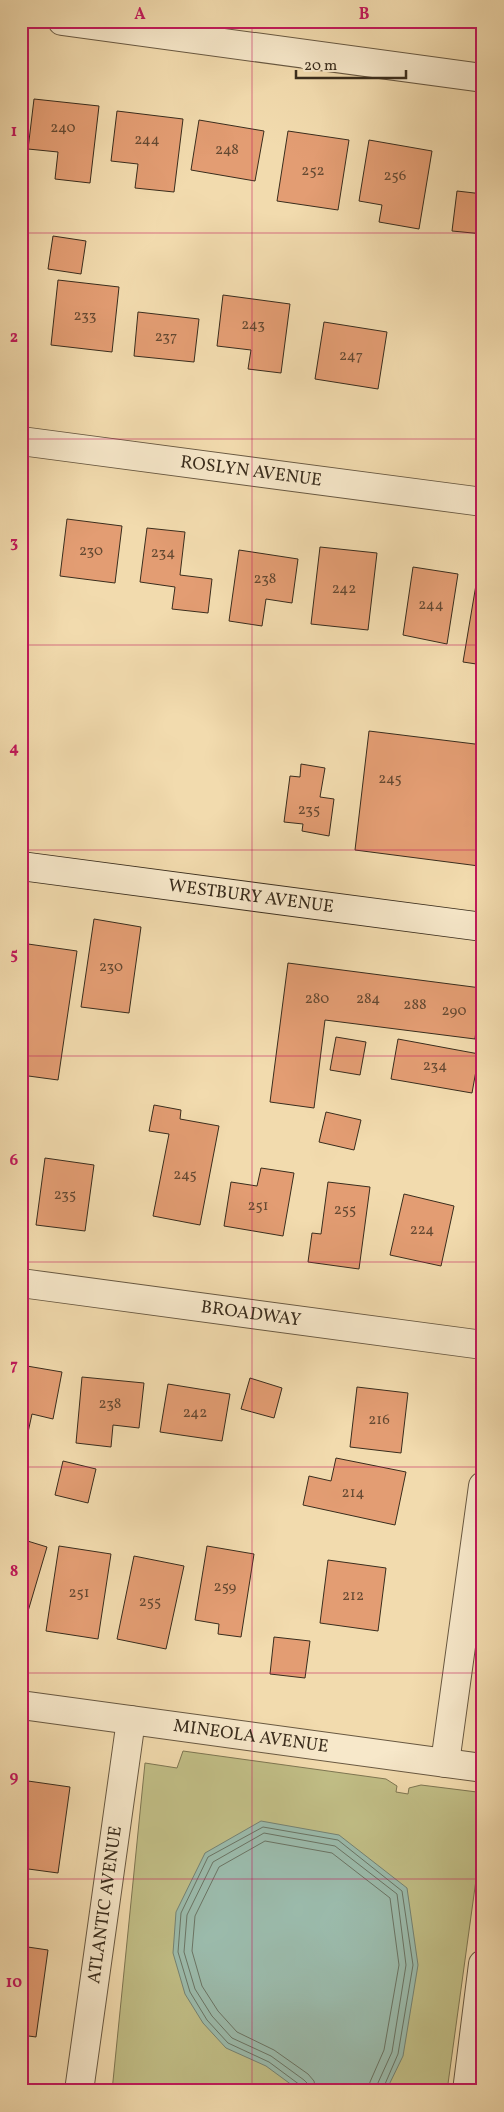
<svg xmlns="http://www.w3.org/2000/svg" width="504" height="2112" viewBox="0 0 504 2112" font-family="Vollkorn,serif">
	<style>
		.green { fill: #c1be86; stroke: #7e7652 }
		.water { fill: #9bbbac; stroke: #748273 }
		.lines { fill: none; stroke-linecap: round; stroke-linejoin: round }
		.shore { stroke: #6a7464; stroke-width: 1 }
		.building { fill: #e39d73; stroke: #3a2d1d }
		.street-casing { stroke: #685841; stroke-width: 30 }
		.secondary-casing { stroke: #3a2d1d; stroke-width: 30 }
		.street { stroke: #f7e8ca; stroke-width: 28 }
		.secondary { stroke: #f7e8ca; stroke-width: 28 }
		.grid { fill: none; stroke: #c2185b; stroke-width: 1; stroke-opacity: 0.55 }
		.labels { text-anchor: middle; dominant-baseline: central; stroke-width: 5; stroke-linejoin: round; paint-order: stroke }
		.number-label { font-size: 15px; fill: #644932 }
		.street-label { font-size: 18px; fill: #3a2d1d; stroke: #f7e8ca }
		.neatline { fill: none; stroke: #c2185b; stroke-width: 2 }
		.grid-label { font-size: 16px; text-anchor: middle; font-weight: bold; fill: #c2185b }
	</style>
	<rect width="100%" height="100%" fill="#f2dbae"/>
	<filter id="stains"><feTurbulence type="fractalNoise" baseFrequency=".004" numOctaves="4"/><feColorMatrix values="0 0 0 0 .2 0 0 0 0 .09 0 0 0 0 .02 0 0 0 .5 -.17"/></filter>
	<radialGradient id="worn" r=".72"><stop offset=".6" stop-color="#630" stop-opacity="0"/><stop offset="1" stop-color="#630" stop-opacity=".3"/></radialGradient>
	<!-- green -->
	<path class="green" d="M183,1751L386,1779L397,1786L396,1792L408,1794L409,1788L421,1785L477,1792L483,1795V1829L447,2091H112L145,1763L177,1768Z"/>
	<!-- water -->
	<path class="water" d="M261,1821L339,1835L407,1888L418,1965L403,2056L386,2091H300L266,2066L226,2048L203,2023L185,1994L173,1953L176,1912L205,1853Z"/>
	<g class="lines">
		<!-- shore -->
		<path class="shore" d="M302,2091L300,2085L269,2062L228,2043L207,2020L190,1992L178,1952L181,1913L208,1857L263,1827L338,1840L402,1891L413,1965L398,2054L382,2091
			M309,2091L308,2084L304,2080L271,2056L232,2038L212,2016L195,1989L184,1952L187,1915L213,1862L264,1833L335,1846L397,1894L406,1965L392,2052L377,2085L376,2091
			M316,2091L314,2081L308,2074L274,2050L237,2032L218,2011L202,1986L192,1951L195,1916L219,1867L265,1841L332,1853L390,1898L399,1965L384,2050L370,2082L368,2091"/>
	</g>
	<!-- building -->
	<path class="building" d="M34,99L99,106L90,183L55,179L58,152L28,149Z
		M117,111L183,119L174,192L135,188L138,164L111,161Z
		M199,120L264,131L255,181L191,170Z
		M288,131L349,140L338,210L277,201Z
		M369,140L432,151L419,229L379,222L382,205L359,201Z
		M457,191L483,194V234L452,231Z
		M53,236L86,241L81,274L48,269Z
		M58,280L119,287L112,352L51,345Z
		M223,295L290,304L281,373L248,369L251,350L217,346Z
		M138,312L199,319L194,362L134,356Z
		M324,322L387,332L378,389L315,379Z
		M67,519L122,526L115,583L60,576Z
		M147,528L185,532L180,575L212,579L208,613L172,609L175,587L140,582Z
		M320,547L377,553L368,630L311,624Z
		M239,550L298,559L292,603L266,599L262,626L229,621Z
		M480,561H483V665L463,662Z
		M413,567L458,574L447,644L403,635Z
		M369,731L483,745V832L479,866L355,850Z
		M301,764L325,768L320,797L334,799L329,836L302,831L303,824L284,822L290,776L300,777Z
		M94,919L141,927L129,1013L81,1007Z
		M21,943L77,951L58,1080L21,1075Z
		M288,963L481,988L475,1039L325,1020L314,1108L270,1102Z
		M336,1037L366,1042L360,1075L330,1070Z
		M398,1039L479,1054L472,1093L391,1079Z
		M154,1105L181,1110L180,1119L219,1126L200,1225L153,1216L169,1134L149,1131Z
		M326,1112L361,1120L354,1150L319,1142Z
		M45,1158L94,1165L85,1231L36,1225Z
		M261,1168L294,1173L283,1236L224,1226L231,1182L257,1186Z
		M328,1182L370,1187L359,1269L308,1262L312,1233L321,1234Z
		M404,1194L454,1206L441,1266L390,1255Z
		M21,1365L62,1372L53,1419L32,1414L27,1437L21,1436Z
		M82,1377L144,1383L139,1428L113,1425L111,1447L76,1443Z
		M250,1378L282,1388L274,1418L241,1409Z
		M168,1384L230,1394L222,1441L160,1432Z
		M357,1387L408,1393L401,1453L350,1447Z
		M336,1458L406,1472L395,1525L303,1505L309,1476L331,1481Z
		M63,1461L96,1469L88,1503L55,1495Z
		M21,1539L47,1547L21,1635Z
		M59,1546L111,1554L98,1639L46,1631Z
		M207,1546L254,1554L241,1637L218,1634L219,1624L195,1620Z
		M134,1556L184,1566L166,1649L117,1639Z
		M328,1560L386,1568L378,1631L320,1623Z
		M274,1637L310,1641L305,1678L270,1674Z
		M21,1780L70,1787L58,1873L21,1868Z
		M21,1946L48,1950L36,2037L21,2035Z"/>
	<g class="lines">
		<defs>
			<g id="street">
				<path d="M62,21L483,78"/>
				<path id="s1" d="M21,441L483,502"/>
				<path id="s2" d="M21,1283L483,1345"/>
				<path id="s3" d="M21,1705L483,1768"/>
				<path d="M445,1763L483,1486"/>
				<path id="s4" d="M79,2091L131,1720"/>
				<path d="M467,2091L483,1964"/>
			</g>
			<g id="secondary">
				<path id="s5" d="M21,866L483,927"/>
			</g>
		</defs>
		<!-- street casing -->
		<use href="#street" class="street-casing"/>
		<!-- secondary casing -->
		<use href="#secondary" class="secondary-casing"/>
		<!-- street -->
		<use href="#street" class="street"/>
		<!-- secondary -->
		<use href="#secondary" class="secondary"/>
	</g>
	<!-- grid -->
	<path class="grid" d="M252,21V2091M21,233H483M21,439H483M21,645H483M21,850H483M21,1056H483M21,1262H483M21,1467H483M21,1673H483M21,1879H483"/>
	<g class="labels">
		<!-- number labels -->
		<g class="number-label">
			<text x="63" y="128">240</text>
			<text x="147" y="140">244</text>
			<text x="227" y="150">248</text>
			<text x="313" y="171">252</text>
			<text x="395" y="176">256</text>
			<text x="85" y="316">233</text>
			<text x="253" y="325">243</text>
			<text x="166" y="337">237</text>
			<text x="351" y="356">247</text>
			<text x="91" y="551">230</text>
			<text x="163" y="553">234</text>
			<text x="265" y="579">238</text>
			<text x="344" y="589">242</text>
			<text x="431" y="605">244</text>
			<text x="390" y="779">245</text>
			<text x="309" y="810">235</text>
			<text x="111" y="967">230</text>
			<text x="317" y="999">280</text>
			<text x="368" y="999">284</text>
			<text x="415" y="1005">288</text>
			<text x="454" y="1011">290</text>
			<text x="435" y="1066">234</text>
			<text x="185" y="1175">245</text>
			<text x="65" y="1195">235</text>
			<text x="258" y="1206">251</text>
			<text x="345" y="1210">255</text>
			<text x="422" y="1230">224</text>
			<text x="110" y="1404">238</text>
			<text x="195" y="1413">242</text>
			<text x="379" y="1420">216</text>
			<text x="353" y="1493">214</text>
			<text x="225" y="1587">259</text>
			<text x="79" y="1593">251</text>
			<text x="353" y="1596">212</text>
			<text x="150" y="1602">255</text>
		</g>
		<!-- street labels -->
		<g class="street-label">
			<text stroke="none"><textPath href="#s1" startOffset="232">ROSLYN AVENUE</textPath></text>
			<text stroke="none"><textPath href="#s5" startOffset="232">WESTBURY AVENUE</textPath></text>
			<text stroke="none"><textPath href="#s2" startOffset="232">BROADWAY</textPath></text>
			<text stroke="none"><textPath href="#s3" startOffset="232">MINEOLA AVENUE</textPath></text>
			<text stroke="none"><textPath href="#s4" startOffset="188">ATLANTIC AVENUE</textPath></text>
		</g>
	</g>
	<!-- margin -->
	<rect width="504" height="2112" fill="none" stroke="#f2dbae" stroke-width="55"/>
	<!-- scale -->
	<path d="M296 70v8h110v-8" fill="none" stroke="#3a2d1d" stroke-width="2.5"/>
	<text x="304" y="70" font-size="15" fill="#3a2d1d" stroke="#f7e8ca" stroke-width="4" paint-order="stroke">20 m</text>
	<rect x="28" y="28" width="448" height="2056" class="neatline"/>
	<g class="grid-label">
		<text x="140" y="19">A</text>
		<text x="364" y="19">B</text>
		<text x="14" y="136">1</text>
		<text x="14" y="342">2</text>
		<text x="14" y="547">3</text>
		<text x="14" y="753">4</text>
		<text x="14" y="959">5</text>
		<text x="14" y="1165">6</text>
		<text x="14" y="1370">7</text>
		<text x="14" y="1576">8</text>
		<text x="14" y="1782">9</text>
		<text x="14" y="1987">10</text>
	</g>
	<rect width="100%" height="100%" filter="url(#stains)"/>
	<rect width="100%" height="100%" fill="url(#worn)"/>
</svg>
